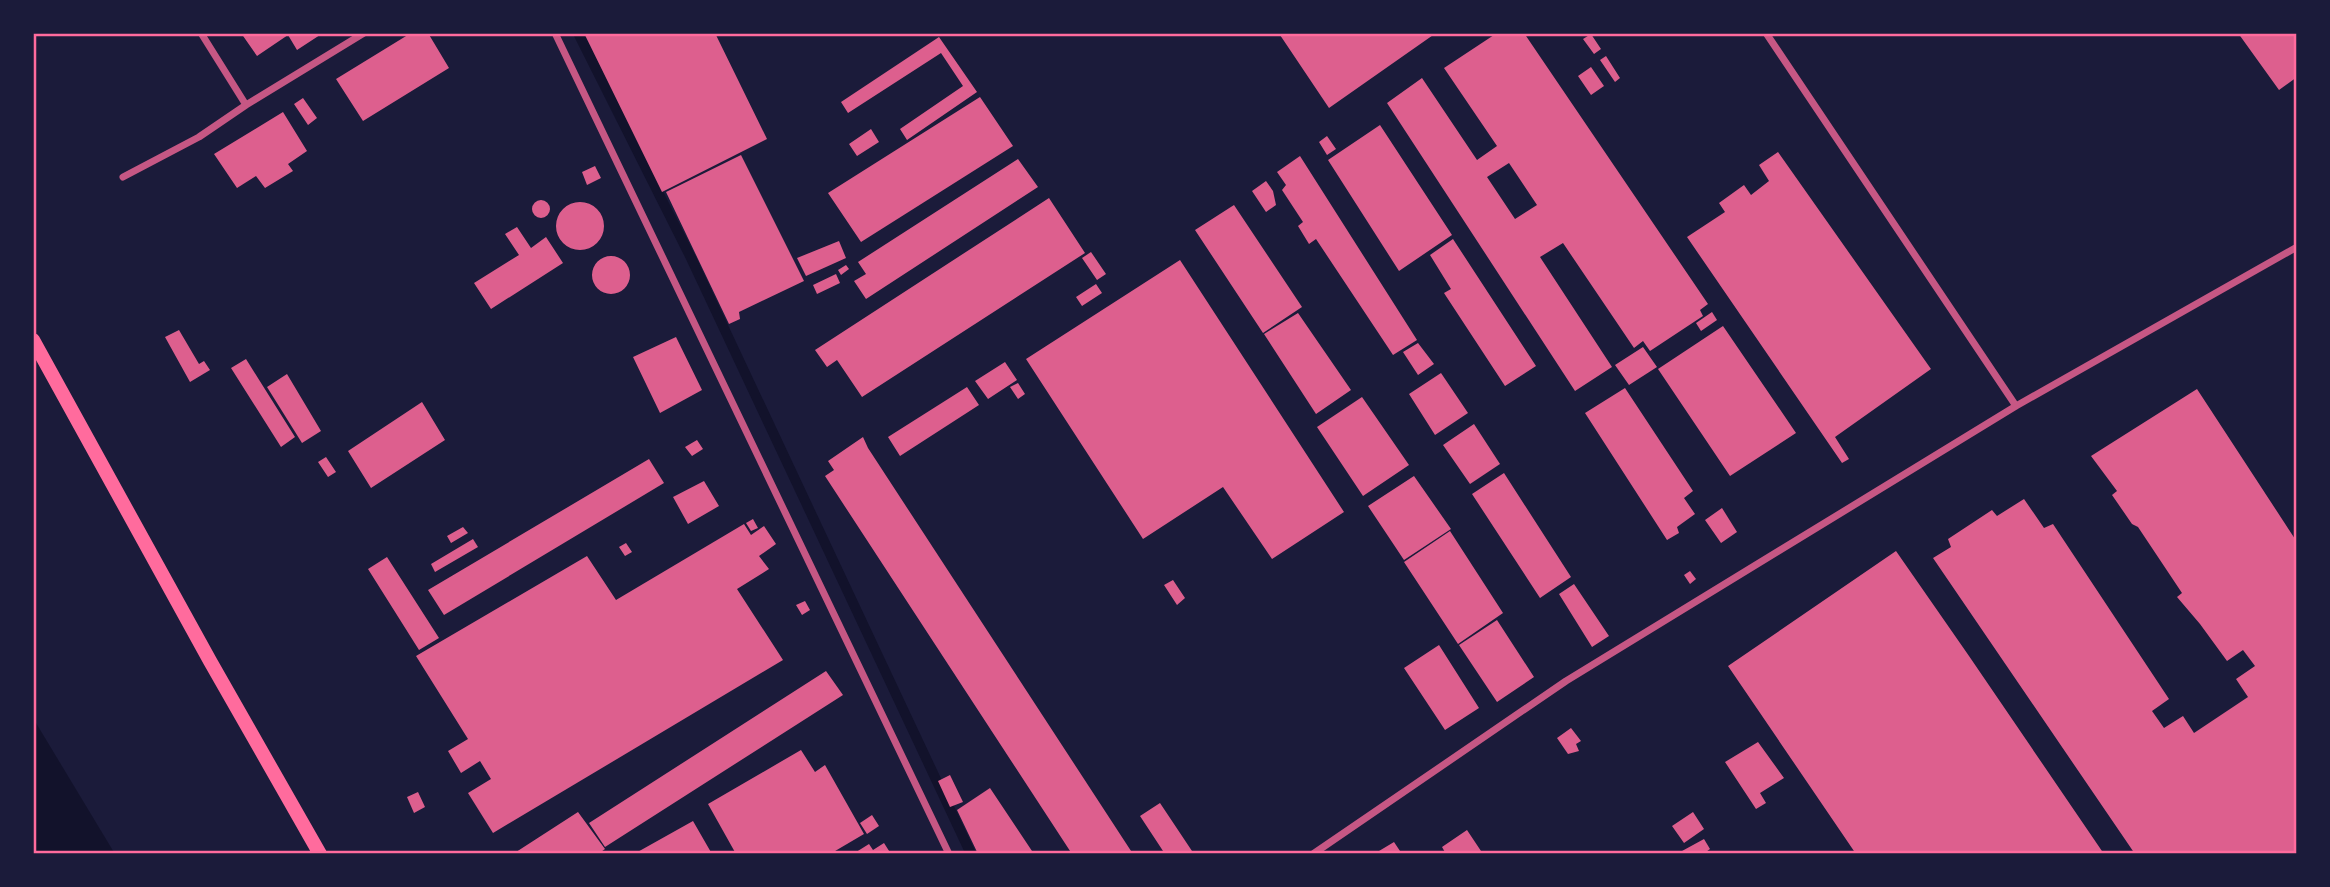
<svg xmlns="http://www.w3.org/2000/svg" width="2330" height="887" viewBox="0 0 2330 887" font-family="'Sofia Sans Condensed',sans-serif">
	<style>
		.water { fill: #12122b }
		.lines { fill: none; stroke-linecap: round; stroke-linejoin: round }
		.stream { stroke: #12122b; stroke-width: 10 }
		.building { fill: #dd5f8e; fill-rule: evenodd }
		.minor { stroke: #c65784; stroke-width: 7 }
		.secondary { stroke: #ff6b9d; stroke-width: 14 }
		.neatline { fill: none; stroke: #ff6b9d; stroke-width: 2.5 }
	</style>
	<rect width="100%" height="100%" fill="#1b1b3a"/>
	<!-- water -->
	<path class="water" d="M33,718L115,854H33Z"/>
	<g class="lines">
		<!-- stream -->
		<path class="stream" d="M578,33L691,258L971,854"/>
	</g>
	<!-- building -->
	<path class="building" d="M241,33H323L297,50L288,35L257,56Z
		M411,33H428L449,68L363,121L336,79Z
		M584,33H715L767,139L662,192Z
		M1282,33H1436L1329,108L1280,35Z
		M1497,33H1524L1708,304L1700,310L1703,316L1650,351L1643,341L1634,348L1563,243L1540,257L1612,367L1575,391L1387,103L1422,78L1477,160L1497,146L1444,68ZM1509,163L1537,205L1515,219L1487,177Z
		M2238,33H2297V77L2279,90Z
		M1591,34L1601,49L1594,54L1583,39Z
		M939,37L977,92L907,140L900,129L963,86L941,53L848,113L841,102Z
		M1606,56L1620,78L1615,82L1600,60Z
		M1591,67L1604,86L1591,95L1578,76Z
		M980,97L1013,146L861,242L828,193Z
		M303,98L317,118L308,125L294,104Z
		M283,112L307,151L288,164L293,171L265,188L256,176L237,188L214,154Z
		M1380,125L1452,235L1399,271L1328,160Z
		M871,129L879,142L857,156L849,144Z
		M1327,136L1336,149L1327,155L1319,142Z
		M1778,152L1931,369L1835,437L1849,459L1842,463L1687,237L1725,212L1719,203L1744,185L1751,195L1769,181L1759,165Z
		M741,155L804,281L739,312L740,319L729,324L666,192Z
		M1300,156L1417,340L1393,355L1316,239L1309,244L1298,226L1303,222L1282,190L1286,185L1277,172Z
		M1018,159L1038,187L866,299L854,281L866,274L858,262Z
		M595,166L601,178L587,185L582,172Z
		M1266,181L1273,191L1276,205L1266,212L1252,191Z
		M1049,198L1085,253L862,397L837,360L827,367L815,350Z
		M532 209a9 9 0 1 1 18 0a9 9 0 1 1-18 0Z
		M556 226a24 24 0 1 1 48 0a24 24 0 1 1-48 0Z
		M1234,205L1302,307L1263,333L1195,230Z
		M517,227L531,248L546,237L563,263L491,309L474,283L519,255L505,234Z
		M1453,239L1536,366L1505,386L1444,293L1451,289L1430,255Z
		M839,241L846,258L806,276L797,258Z
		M1091,252L1106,274L1097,280L1082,258Z
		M592 275a19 19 0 1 1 38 0a19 19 0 1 1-38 0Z
		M1180,260L1344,512L1272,559L1223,487L1143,539L1026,359Z
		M846,265L849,269L841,275L838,270Z
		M836,274L840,283L817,294L813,285Z
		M1096,284L1102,293L1082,306L1076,297Z
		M1712,312L1717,320L1701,331L1696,323Z
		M1298,313L1351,390L1316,414L1264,334Z
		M1723,326L1796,433L1730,476L1658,369Z
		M179,330L199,364L204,361L210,370L190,382L165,337Z
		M676,337L702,390L660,413L633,357Z
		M1418,343L1434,364L1418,375L1403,352Z
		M1643,347L1657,367L1629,385L1615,365Z
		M246,359L295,437L281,447L231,368Z
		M1005,362L1017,380L988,399L975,381Z
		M1441,373L1468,413L1435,435L1409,394Z
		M287,374L321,431L302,443L267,387Z
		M1018,383L1025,394L1018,399L1010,387Z
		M967,387L979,405L900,456L888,437Z
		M1625,388L1693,491L1684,498L1695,514L1677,527L1679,533L1667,540L1585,413Z
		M2197,389L2297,542V854H2135L1933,558L1951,547L1948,539L1992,510L1997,516L2024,499L2044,528L2053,524L2169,699L2152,711L2164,728L2183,716L2194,733L2248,697L2236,679L2255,666L2243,650L2227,661L2200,624L2177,597L2182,593L2138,527L2132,524L2112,495L2117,491L2091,456Z
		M1362,397L1409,465L1363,496L1317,427Z
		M422,402L445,440L371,488L348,451Z
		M1474,424L1500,464L1470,484L1443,445Z
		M863,437L868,448L1133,854H1072L825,476L834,470L828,461Z
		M697,440L703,449L692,456L685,447Z
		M326,457L336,472L328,477L318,462Z
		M649,459L664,483L444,615L428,590Z
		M1504,473L1571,577L1540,598L1472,494Z
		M1414,476L1451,529L1404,560L1368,506Z
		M704,481L719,506L688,524L673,497Z
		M1722,508L1737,532L1721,543L1705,520Z
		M753,519L758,528L751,531L746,523Z
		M744,524L751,535L764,526L776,544L759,556L769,569L737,589L783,660L493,833L468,793L491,779L480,761L461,773L448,751L468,739L416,656L587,556L616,600Z
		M463,527L468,533L451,543L447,536Z
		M1450,531L1503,613L1458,644L1404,562Z
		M473,539L478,547L435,572L431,564Z
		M626,543L632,552L625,556L619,547Z
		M1896,551L1969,656L2104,854H1856L1728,666Z
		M387,557L439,638L419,650L368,569Z
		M1690,571L1696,579L1690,584L1684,575Z
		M1173,580L1185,598L1177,605L1164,585Z
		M1574,584L1609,636L1592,647L1559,594Z
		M805,601L810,610L802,615L796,605Z
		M1497,620L1534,677L1497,702L1459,645Z
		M1439,645L1479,708L1445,730L1404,668Z
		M826,671L843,695L605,847L589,823Z
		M1571,728L1581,741L1576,744L1579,751L1568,754L1557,738Z
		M1758,742L1784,778L1760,793L1766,803L1756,809L1725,762Z
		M801,750L815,772L825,765L864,834L830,854H736L708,804Z
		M950,775L963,802L950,807L938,781Z
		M990,788L1034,854H978L957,810Z
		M418,792L425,807L414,813L407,797Z
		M1160,803L1194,854H1165L1140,816Z
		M578,812L605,849L598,854H513Z
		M1693,812L1704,829L1684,843L1672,826Z
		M872,815L879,826L867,834L860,823Z
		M693,821L712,854H634Z
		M1467,830L1483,854H1446L1442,847Z
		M1704,839L1710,849L1703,854H1684L1682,851Z
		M1394,842L1402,854H1374Z
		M884,843L891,854H853L869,844L873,850Z"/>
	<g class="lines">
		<!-- minor -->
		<path class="minor" d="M201,33L246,105L364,33
			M555,33L949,854
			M1766,33L2016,406
			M123,177L199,137L246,105
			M1313,854L1566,681L2016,406L2297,247"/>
		<!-- secondary -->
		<path class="secondary" d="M33,340L210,661L320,854"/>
	</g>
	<!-- border -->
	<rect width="2330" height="887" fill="none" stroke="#1b1b3a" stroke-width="70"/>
	<rect x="35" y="35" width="2260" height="817" class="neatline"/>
</svg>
